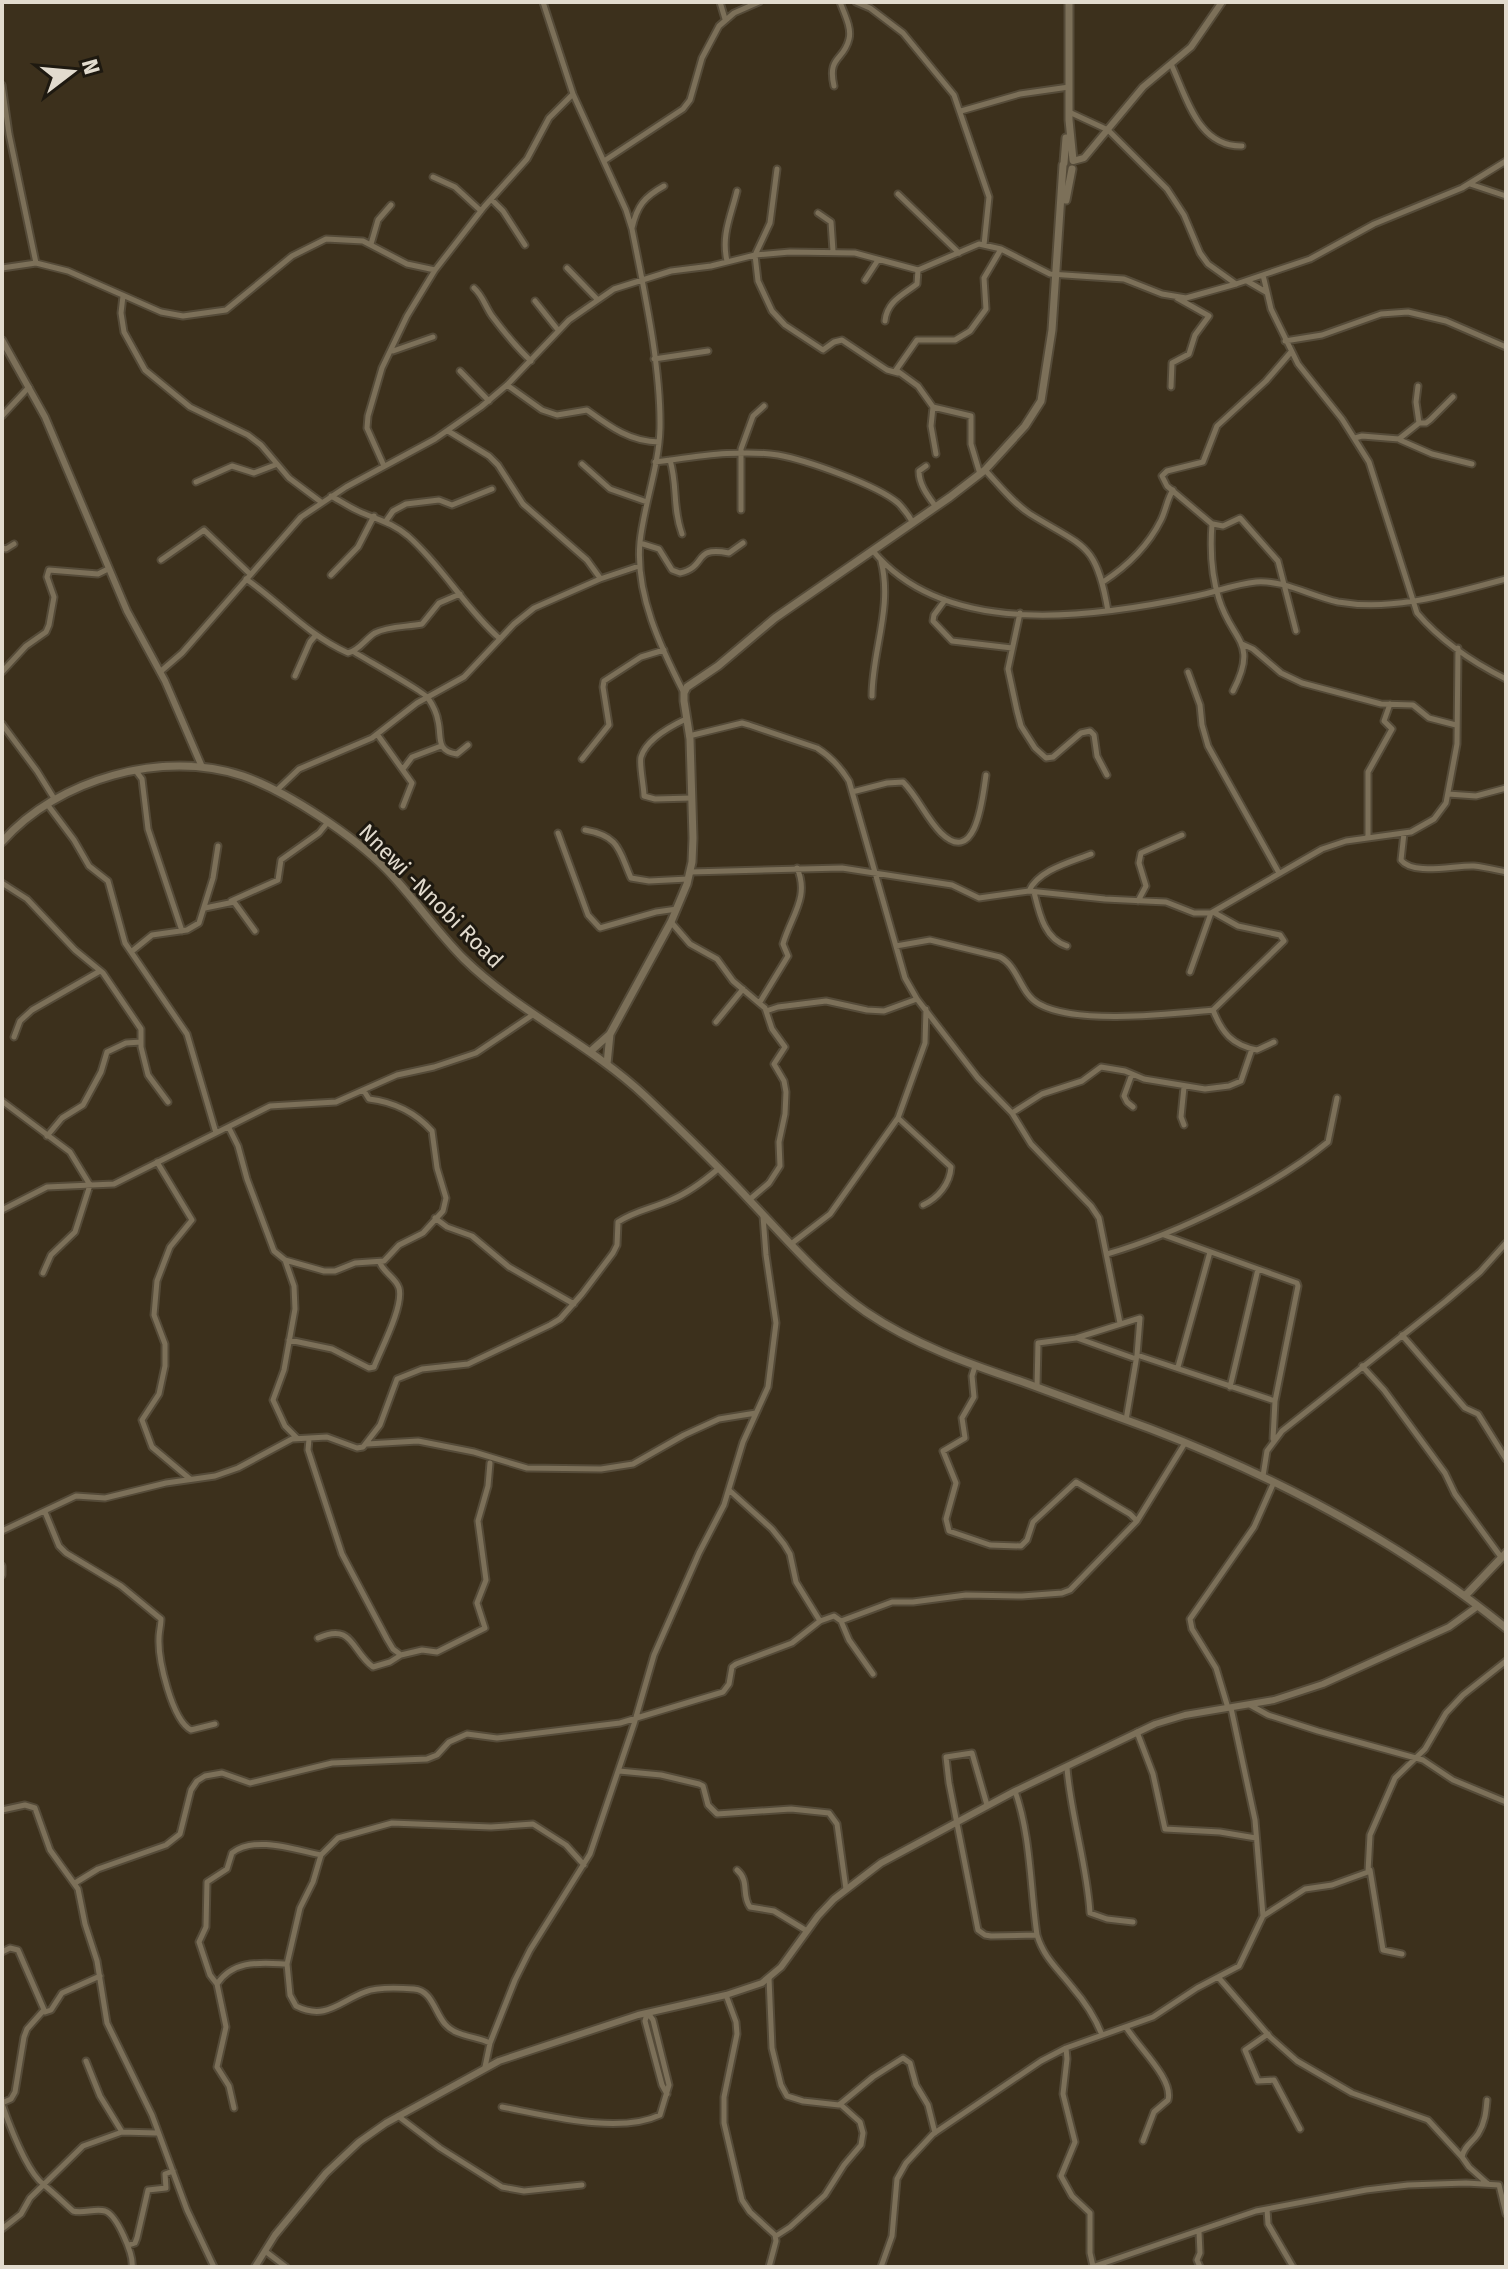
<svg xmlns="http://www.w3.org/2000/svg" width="1508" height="2269" viewBox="0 0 1508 2269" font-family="'Fira Sans',sans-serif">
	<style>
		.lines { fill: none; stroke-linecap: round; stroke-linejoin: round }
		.minor-casing { stroke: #554b39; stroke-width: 9 }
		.tertiary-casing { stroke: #554b39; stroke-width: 10 }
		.secondary-casing { stroke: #554b39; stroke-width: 11 }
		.minor { stroke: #7c7059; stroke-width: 5 }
		.tertiary { stroke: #7c7059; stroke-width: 6 }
		.secondary { stroke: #7c7059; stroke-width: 7 }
		.labels { text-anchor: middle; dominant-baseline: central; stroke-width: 6; stroke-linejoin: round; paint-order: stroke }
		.street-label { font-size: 22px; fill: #e2dbce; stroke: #1e1910 }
	</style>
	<rect width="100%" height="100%" fill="#3c301c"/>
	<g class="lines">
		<defs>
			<path id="minor" d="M543,2L573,94L626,210L632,229C644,290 661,366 660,428C659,467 644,504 640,542C635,594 661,648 684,693
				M720,2L725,19
				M856,2L870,8L903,33L954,95L989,197L984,245
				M1171,64C1187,98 1198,147 1242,146
				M2,85L9,134L36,263
				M834,86C827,56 844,61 849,39C852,28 844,13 840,2
				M961,111L1020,94L1069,87
				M1069,112L1108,130L1167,189L1184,215L1200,253L1208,264L1236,284
				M604,161L683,109L690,100L702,58L719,26L734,13L759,2
				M777,169L770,223L755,255L758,281L772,311L785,325L823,350L834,342L842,340L887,370L898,373
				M433,177L455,187L481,211
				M1470,184L1506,196
				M898,194L959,253
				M491,199L503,211L525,245
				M818,213L831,222L833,251
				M632,228C637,206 644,197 664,186
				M371,244L378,220L391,205
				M727,261C721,235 731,216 737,191
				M2,268L36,263L68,271L161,312L183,316L226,310L292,256L326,239L363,241L407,264L435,270
				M567,268L597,299
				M1263,275L1271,309L1298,364L1342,419L1369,462L1417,613C1440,640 1474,663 1506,679
				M865,280L878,260
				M1247,281L1266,292
				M474,288C483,296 485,306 492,316C504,332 516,347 531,361
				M123,296L121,313L124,332L145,370L190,407L248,435L261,445L289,478L321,502
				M535,301L558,330
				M885,321C887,301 903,295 917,284L918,270
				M1285,341L1322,335L1381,314L1408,312L1446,321L1506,347
				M393,351L433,337
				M654,359L708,351
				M460,371L489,401
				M507,385L542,410L557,415L587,410C609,426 630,442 659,442
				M1418,386L1416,402L1419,423
				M1171,387L1172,363L1189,354L1195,335L1209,316L1177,298
				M933,407L931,426L936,454
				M2,416L29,387
				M448,431L489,456L498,465L523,504L587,560L600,578
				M1355,438L1362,436L1399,439L1419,423H1426L1430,420L1453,397
				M1400,440L1432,454L1472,464
				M670,460C678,487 672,506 682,534
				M655,462C695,457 738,449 778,455C806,460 877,485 898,503C904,509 909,516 913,523
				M582,464L610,489L647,502
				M384,466L367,428L368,416L382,368L407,316L435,270L484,207L527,159L549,118L573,94
				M926,466L919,471C919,485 928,496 936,507
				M985,470C999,485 1013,503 1030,514C1085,548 1096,542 1108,611
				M980,474L971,444V416L933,407L918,386L896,370L917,340H955L970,331L986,309L984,278L1001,249
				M196,482L232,466L254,473L275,465
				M331,496C340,501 349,507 358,511C378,520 391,522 408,536C443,567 465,608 499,638
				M741,510V449L753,416L764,406
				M386,521L393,511L406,504L439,500L452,505L492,489
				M1213,524L1223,526L1240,518L1278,561L1296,631
				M640,543L659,549L672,570L680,573C709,566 691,546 729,553L743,543
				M2,548L6,549L14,544
				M873,551C947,640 1097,617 1196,596C1216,592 1235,584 1256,582C1285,580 1310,596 1338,602C1395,612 1452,593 1506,579
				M161,560L204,530L250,574
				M331,575L358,547L374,516
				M246,579C282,604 306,634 348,653C360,650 365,639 375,633C388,626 407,627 422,624L439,603L460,594
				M1103,582C1126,567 1148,546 1161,520C1166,510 1167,499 1173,490
				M945,600L934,615L933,621L952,641L1012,648
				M1020,613L1008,669L1017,711L1021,726L1035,748L1046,758L1053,757L1081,733L1090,731L1094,735L1097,756L1107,775
				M1242,644L1253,649L1281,673L1302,683L1381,704L1413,705L1429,718L1456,725
				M354,652C365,659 426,693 428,698C432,704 437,714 438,721C442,737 435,751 457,754L468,745
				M2,672L26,646L46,632L49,625L54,597L47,577L49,570L98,574L108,569
				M160,672L182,653L301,517L346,487L435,439L481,407L507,385L569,320L614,289L671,271L711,266L755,255L790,252L855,253L918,270L979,244L1001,249L1050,274L1124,279L1162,294L1186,298L1236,284L1310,259L1374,224L1462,188L1506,161
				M1188,672L1200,705L1202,725L1208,746L1279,873
				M295,676L310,642L316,635
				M1233,691C1259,641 1232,642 1219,599C1211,574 1210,550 1212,524L1167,486L1162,476L1167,471L1203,462L1217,426L1266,381L1291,352
				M872,696C872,651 893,607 881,561
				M686,719C671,726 646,740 641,757C639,764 644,787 644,796L655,799L692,798
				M2,724L37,771L55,800
				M377,734L412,783L403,806
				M689,736L742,723L749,725L817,748C830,756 841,768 849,781L905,978L917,999L978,1078L1012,1113L1031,1144L1091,1206L1099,1218L1120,1323
				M582,759L609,725L603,687L604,681L641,657L664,650
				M403,769L412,757L441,746
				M136,771L142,779L148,829L182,931
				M276,791L299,769L372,738L417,703L464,677L514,624L534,608L600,579L639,566
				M852,792L887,783L903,782C918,797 926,818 941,833C977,868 983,794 986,775
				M1448,794L1476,796L1506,788
				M47,804L74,840L89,866L108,881L125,943L187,1034L216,1133
				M585,830C620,836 619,851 631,878L649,881L688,879
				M558,833L588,915L600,928L656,912L677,909
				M1404,833L1401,860C1413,876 1455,865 1474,866C1485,867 1496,870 1506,872
				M1368,838V772L1392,729L1384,721L1390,704
				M690,872L842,868L952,885L979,898L1029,891L1105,899L1166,902L1194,913H1211L1322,849L1346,841L1411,832L1434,819L1446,803L1457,744L1458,648
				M2,883L27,899L75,950L103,973L141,1029V1047L148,1075L168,1102
				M1029,891C1038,870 1071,862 1091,854
				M1034,892C1039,912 1044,939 1067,946
				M231,901L278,880L281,860L319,833L328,822
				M1138,901L1146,886L1139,863L1141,853L1182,835
				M205,908L234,902L255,931
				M671,922L690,944L717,959L733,981L765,1008L772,1029L785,1047L774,1064L784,1081L786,1092L785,1114L779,1142L780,1166L769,1183L749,1200
				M896,946L930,940L1000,957C1019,967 1020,994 1039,1004C1076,1025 1170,1014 1213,1010L1284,941L1280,935L1238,926L1213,912
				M131,952L152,935L187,930L199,923L213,878L218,846
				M1190,972L1211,913
				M760,1002L788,956L783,944C791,916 810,897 797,868
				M1213,1010C1222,1033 1232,1045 1257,1050L1274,1042
				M766,1011L778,1007L826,1001L867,1010L884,1011L917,999
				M716,1022L743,989
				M14,1037L20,1021L32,1010L100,971
				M1132,1074L1124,1096L1127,1102L1133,1107
				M1184,1087L1181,1117L1184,1125
				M2,1101L70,1152L90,1185L75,1232L51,1255L43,1273
				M1012,1113L1042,1094L1082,1081L1101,1067L1125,1071L1144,1079L1205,1089L1229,1086L1241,1081L1252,1049
				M898,1118L951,1167C950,1184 938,1198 923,1205
				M229,1128L238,1146L247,1179L274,1251L285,1260L324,1271H335L355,1263L384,1261L399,1245L423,1233L443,1211L446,1198L437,1168L432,1131C415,1112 394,1102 369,1099L364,1091
				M47,1136L62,1118L83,1105L101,1072L107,1052L126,1043L141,1042
				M157,1162L192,1220L170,1247L157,1281L154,1315L165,1344V1366L159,1394L142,1420L152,1447L190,1479
				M2,1210L47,1187L114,1184L270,1106L336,1102L397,1075L434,1067L476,1053L534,1014
				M435,1218L447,1227L472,1236L509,1267L574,1304
				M1164,1235L1258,1269L1230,1387
				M791,1244L830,1214L898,1118L925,1043L926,1009
				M1107,1254C1176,1234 1273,1187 1328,1142L1337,1098
				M285,1260L294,1286L295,1309L284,1370L273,1400L285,1426L297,1438
				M1258,1269L1297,1283L1298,1286L1275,1401L1273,1439
				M1402,1335L1465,1408L1478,1414L1506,1459
				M1077,1338L1136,1359
				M289,1340L332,1349L369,1368L374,1367C381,1349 404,1306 399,1288C396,1278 384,1273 380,1263
				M1137,1355L1275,1401
				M975,1366L972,1376L974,1397L962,1418L965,1438L943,1451L956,1483L946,1519L949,1531L990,1545L1021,1546L1027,1540L1033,1522L1076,1482L1130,1514L1137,1521
				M1362,1366L1384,1390L1445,1473L1455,1494L1501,1557
				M1178,1367L1210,1252
				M1037,1387L1038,1343L1076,1338L1140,1318L1137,1355L1126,1420
				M309,1439L308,1450L342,1554L387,1639L393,1649L401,1655L422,1650L437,1652L485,1628L477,1603L486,1580L478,1521L488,1486L490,1463
				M367,1444L418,1441L474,1452L527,1468L601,1469L633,1464L684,1435L719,1419L756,1413
				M1263,1476L1267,1451L1282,1431L1446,1301L1480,1272L1506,1243
				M729,1490L772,1529L784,1544L790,1554L796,1582L820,1621
				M45,1512L59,1546L66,1553L121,1586L161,1619C161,1625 159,1632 159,1638C158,1660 172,1720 191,1730L215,1724
				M2,1531L76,1496L105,1498L166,1483L215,1476L238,1468L292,1439L327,1437L357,1448L363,1447L380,1425L397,1379L422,1369L468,1364L550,1325L560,1319L582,1294L613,1253L617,1245L618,1222C634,1211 653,1208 671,1200C688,1193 704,1181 718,1169
				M2,1566V1575
				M841,1621L849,1640L873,1674
				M318,1638C353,1622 351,1651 373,1667L390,1662L401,1655
				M1250,1705L1268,1715L1318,1731L1423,1760L1453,1780L1506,1802
				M1228,1708L1216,1668L1192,1629L1190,1619L1254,1527L1274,1482
				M1137,1732L1153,1774L1165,1829L1220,1832L1256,1838
				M1067,1768C1071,1817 1087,1864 1090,1913L1107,1919L1133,1922
				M619,1771L661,1775L699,1784L703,1786L708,1805L717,1814L791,1809L829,1813L837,1824L846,1889
				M1015,1791C1031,1836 1030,1887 1037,1935C1044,1958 1058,1969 1072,1987C1085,2002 1095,2017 1102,2035
				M987,1805L972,1753L946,1757L949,1783L978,1930L985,1935L991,1936L1037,1935
				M2,1810L25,1805L35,1808L50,1850L78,1889L85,1924L97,1961L107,2023L152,2115L187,2210L214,2267
				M737,1870C750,1881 741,1895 750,1907L774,1911L807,1931
				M1370,1870L1383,1950L1402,1954
				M75,1883L98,1869L166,1845L180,1834L191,1790L197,1781L205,1776L222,1773L250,1783L332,1763L427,1759L437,1755L449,1742L467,1734L497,1738L620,1723L723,1692L729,1684L732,1667L736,1664L792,1643L820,1621L834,1616L841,1621L892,1602H913L966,1595L1022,1596L1062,1593L1070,1590L1137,1521L1185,1443
				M1263,1916L1305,1889L1332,1885L1368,1872L1370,1835L1395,1778L1425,1749L1446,1713L1463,1695L1506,1661
				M2,1952L10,1948L18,1950L45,2012L51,2010L62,1993L100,1976
				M1218,1977L1270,2037L1297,2061L1352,2093L1428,2120L1462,2157
				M769,1978L772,2048L781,2085L787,2096L803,2101L839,2105L873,2077L903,2058L910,2063L916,2085L928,2105L935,2133
				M217,1984L210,1975L199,1942L206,1927L207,1882L227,1869L232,1853C255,1835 295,1850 321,1855
				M726,1995L736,2022L737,2034L724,2097V2123L742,2200L750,2212L775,2235L776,2241L769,2267
				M647,2014L645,2021L662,2085L667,2094
				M1126,2027C1137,2046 1174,2079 1168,2100L1154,2112L1143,2141
				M1268,2034L1245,2050L1258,2081L1274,2080L1300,2129
				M490,2043C476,2036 456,2037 445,2024C435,2013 432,1990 414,1989C401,1988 377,1987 365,1992C340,2001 326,2021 296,2006L290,1995L287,1964L300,1908L313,1882L321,1855L338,1838L392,1823L491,1827L533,1824L566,1845L584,1865
				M1066,2048L1067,2059L1063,2094L1075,2142L1061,2176L1072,2196L1090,2213V2253L1093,2266
				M86,2061L100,2096L122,2132
				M485,2067L490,2043L515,1980L530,1950L590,1854L634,1724L654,1655L699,1553L724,1505L743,1442L768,1387L776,1323L766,1255L763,1216
				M1487,2100C1486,2112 1485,2123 1478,2134C1472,2143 1464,2146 1462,2157L1469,2167L1488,2184
				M2,2103L11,2099L15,2092L24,2037L27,2029L43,2011
				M2,2104C9,2124 27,2172 44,2185C54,2193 63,2202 73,2211C83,2214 95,2208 105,2211C117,2215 134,2255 132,2267
				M502,2107C546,2115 618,2135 660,2115L669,2085L653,2020L648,2013
				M234,2108L229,2086L217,2067L226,2027L217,1984C234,1959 261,1963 287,1964
				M398,2116L440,2148L502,2187L524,2191L582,2185
				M1267,2209L1268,2224L1293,2267
				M2,2229L21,2214L30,2198L83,2146L122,2132L156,2133
				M1199,2232L1200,2253L1197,2260L1200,2267
				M776,2236L790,2227L825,2195L844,2165L861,2145L863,2133L860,2122L840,2104
				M129,2245L135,2243L137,2238L148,2190L166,2188L165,2174L173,2171
				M265,2251L286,2267
				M881,2267L892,2236L897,2179L906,2163L933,2134L1041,2061L1066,2048L1153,2017L1197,1988L1239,1966L1263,1916L1255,1820L1231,1708
				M1092,2267L1256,2211L1366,2190L1408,2185L1466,2183L1499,2185L1506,2214"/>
			<path id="tertiary" d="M1073,161L1084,158L1143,87L1191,47L1222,2
				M2,340L45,417L127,611L165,681L202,767
				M255,2267L275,2235L326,2173L359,2142L386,2123L499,2061L638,2015L726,1995L762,1983L781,1967L818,1916L834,1899L881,1863L1015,1791L1155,1724L1185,1715L1274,1700L1323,1684L1449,1627L1478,1606"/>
			<path id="secondary" d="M1069,2V120L1073,160
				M1064,163L1066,138
				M1066,200L1072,169
				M2,842C57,779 163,749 243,776C288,792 354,836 387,870C414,898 436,931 464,959C518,1012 590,1044 645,1096C682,1131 720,1168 754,1205C789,1242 824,1283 866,1312C913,1344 969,1364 1023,1382C1066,1398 1108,1413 1151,1429C1279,1478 1400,1542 1506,1628
				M591,1051L610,1034L671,922L687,884L692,862L693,838L690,739L684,701V693L687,687L718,666L775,618L950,497L985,470L1025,426L1041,401L1052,330L1063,165
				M607,1064L610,1034
				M1465,1596L1506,1553"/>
		</defs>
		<!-- minor casing -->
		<use href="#minor" class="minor-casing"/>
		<!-- tertiary casing -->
		<use href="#tertiary" class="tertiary-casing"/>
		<!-- secondary casing -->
		<use href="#secondary" class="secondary-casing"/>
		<!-- minor -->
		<use href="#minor" class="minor"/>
		<!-- tertiary -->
		<use href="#tertiary" class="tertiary"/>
		<!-- secondary -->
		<use href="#secondary" class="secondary"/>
	</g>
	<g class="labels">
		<!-- street labels -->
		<g class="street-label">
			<text transform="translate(431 896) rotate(45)">Nnewi -Nnobi Road</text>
		</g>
	</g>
	<!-- border -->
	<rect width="1508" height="2269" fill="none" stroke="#e2dbce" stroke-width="8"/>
	<!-- north arrow -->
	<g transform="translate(72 72) rotate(74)" stroke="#1e1910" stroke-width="6" paint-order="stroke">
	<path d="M0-6L14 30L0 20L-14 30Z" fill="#e2dbce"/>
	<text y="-12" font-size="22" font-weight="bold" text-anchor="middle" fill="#e2dbce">N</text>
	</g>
</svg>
